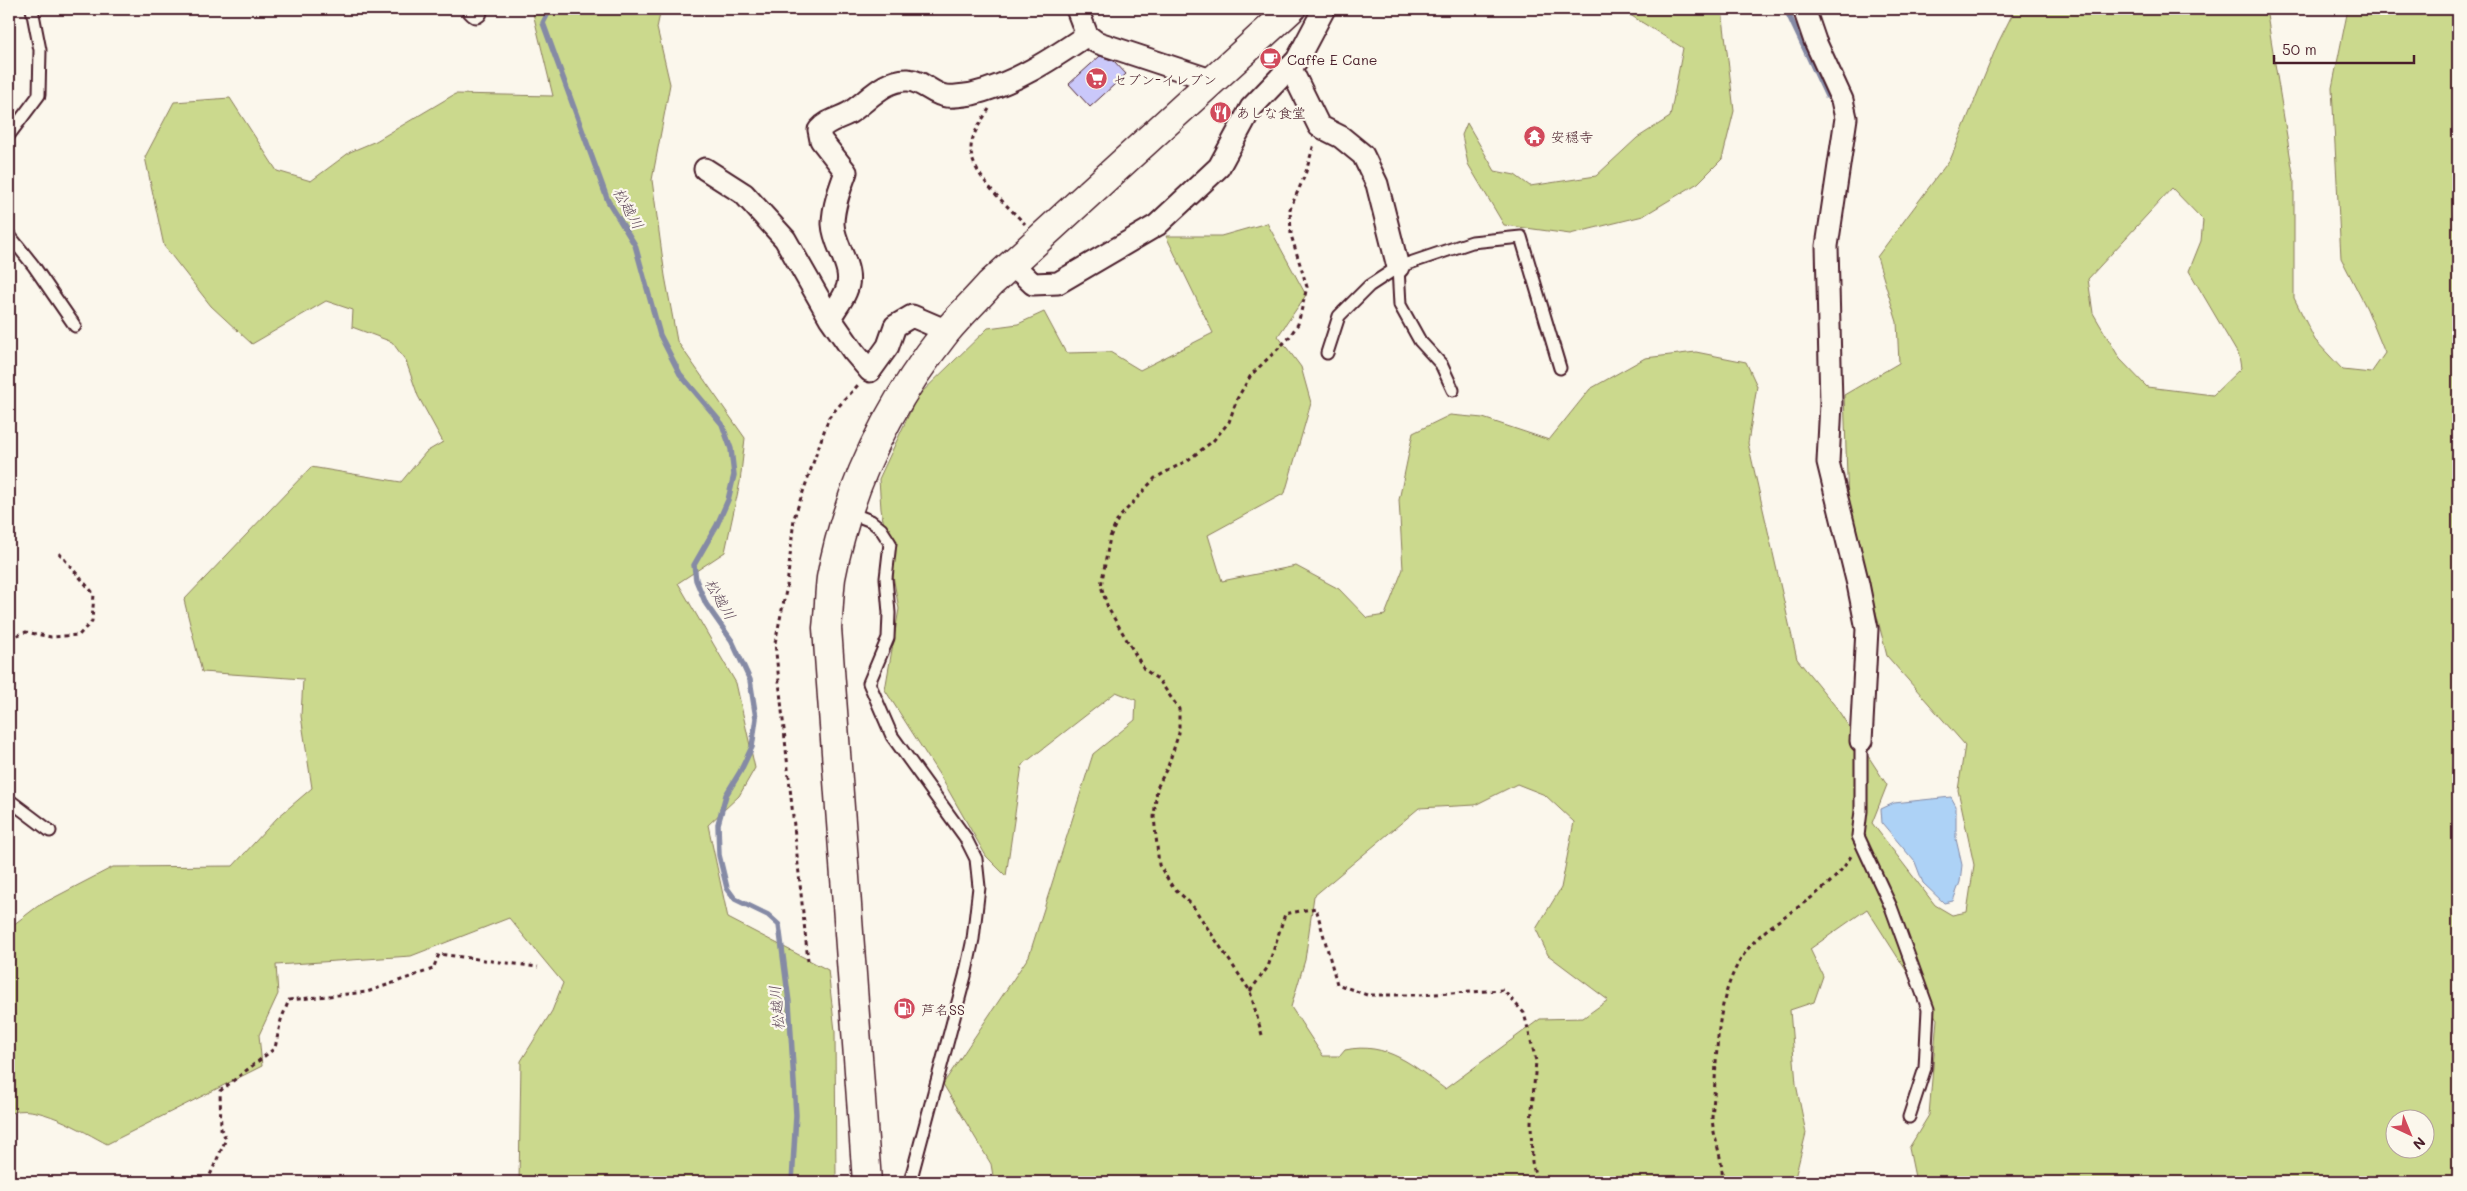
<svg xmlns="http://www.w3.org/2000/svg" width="2467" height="1191" viewBox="0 0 2467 1191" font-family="Mali,'Klee One',sans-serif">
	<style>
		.green { fill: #cbd98d; stroke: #8a7c5c; fill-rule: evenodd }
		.water { fill: #add2f6; stroke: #858aa5 }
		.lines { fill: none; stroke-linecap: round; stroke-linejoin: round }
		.stream { stroke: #858aa5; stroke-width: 5.5 }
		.building { fill: #cac8fa; stroke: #4a1f2b }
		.lane-casing { stroke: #4a1f2b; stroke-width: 15 }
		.street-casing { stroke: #4a1f2b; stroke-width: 25 }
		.secondary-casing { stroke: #4a1f2b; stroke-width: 31 }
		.path { stroke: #4a1f2b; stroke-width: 3; stroke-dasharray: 4 4; stroke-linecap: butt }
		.lane { stroke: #fbf7ec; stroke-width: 11 }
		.street { stroke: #fbf7ec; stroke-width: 21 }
		.secondary { stroke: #fbf7ec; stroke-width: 28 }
		.labels { text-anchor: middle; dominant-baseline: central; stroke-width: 4.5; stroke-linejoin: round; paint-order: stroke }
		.poi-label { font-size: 14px; fill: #4a1f2b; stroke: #fbf7ec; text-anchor: start }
		.water-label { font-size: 15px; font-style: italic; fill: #634c5e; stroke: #fbf7ec }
	</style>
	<rect width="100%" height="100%" fill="#fbf7ec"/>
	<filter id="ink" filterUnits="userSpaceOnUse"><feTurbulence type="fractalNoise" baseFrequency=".02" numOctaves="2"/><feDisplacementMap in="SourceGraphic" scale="10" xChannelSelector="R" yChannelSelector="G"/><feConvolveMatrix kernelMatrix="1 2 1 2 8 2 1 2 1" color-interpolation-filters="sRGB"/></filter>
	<g filter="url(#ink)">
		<!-- green -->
		<path class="green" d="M532,9H661L657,28L670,84L652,180L665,276L677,341L745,438L740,482L725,552L678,583L736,683L755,768L739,796L708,825L728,918L828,970L835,1031L836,1182H519L521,1061L552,1011L563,983L509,918L411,956L276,965L278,994L259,1035L262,1066L107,1144C84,1132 33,1100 9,1114V928L38,906L113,867L233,866L277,818L312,788L301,716L303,679L202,672L184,600L311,467L401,482L426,452L443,442L418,396L406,361L392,342L352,327L353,310L326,301L252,344L211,306L164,246L145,157L174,102L230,98L277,171L311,181L350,152L376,141L455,94L553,96Z
			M1629,9H1722L1734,111L1722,159L1698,183L1643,216L1570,234L1504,225L1468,164L1462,135L1467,123L1495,171L1515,175L1530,186L1596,176L1637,138L1670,117L1683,48L1627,13Z
			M2015,9H2263L2267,15L2294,179V298L2315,340L2343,370L2371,373L2385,353L2367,309L2341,258L2332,88L2348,9H2458V1182H1916L1909,1148L1929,1115L1937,1019L1867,909L1810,949L1823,976L1814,1002L1790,1010L1796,1084L1806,1133L1794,1182H994L991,1164L943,1084L1029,956L1093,754L1135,720L1136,700L1116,692L1022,765L1006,876L986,856L942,779L885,690L899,609L881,509L879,479L917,397L988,328L1018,324L1044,312L1066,353L1110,352L1140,370L1213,333L1166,236H1221L1267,223L1306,295L1278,336L1301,367L1311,403L1285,493L1208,535L1222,581L1296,566L1339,589L1367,618L1385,615L1403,569L1399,500L1413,433L1450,415L1483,418L1549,440L1590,389L1645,358L1696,352L1746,362L1757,386L1748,443L1797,659L1836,707L1887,785L1872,823L1935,905L1952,915L1967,912L1974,865L1958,790L1965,745L1887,656L1848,502L1844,395L1899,363L1897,322L1877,257L1951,158L1998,43ZM2172,188L2203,220L2201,241L2189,271L2239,356L2241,368L2213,395L2147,387L2120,359L2093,313L2088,279ZM1517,784L1545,795L1574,822L1561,888L1536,929L1548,955L1608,1000L1583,1018L1540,1019L1445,1089C1414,1066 1387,1041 1345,1050L1340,1056H1323L1291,1007L1305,960L1314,896L1419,808L1475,805ZM2394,1118H2424V1148H2394Z"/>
		<!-- water -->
		<path class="water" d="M1951,797L1956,806V839L1962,865L1960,882L1953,901L1944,903L1923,883L1915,862L1882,823L1881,809L1894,803Z"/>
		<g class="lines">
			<!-- stream -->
			<path class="stream" d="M550,9L543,23L608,201L635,245L660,335L680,374L722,424L731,449L734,475L728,500L717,525L694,565L696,580L706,604L732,641L750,680L756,718L752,747L740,772L726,795L718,824L719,855L727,888L735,899L768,915L779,925L789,1002L796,1115L792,1182
				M1786,9L1827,96"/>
		</g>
		<!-- building -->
		<path class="building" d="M1100,56L1114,61L1126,74L1090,107L1069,84Z"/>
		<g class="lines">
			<defs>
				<path id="lane" d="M9,135L39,95L40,50L32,9
					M9,235L33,265L75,326
					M1398,267L1400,305L1420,341L1441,364L1453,390
					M1327,353L1339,316L1369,286L1398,267L1472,242L1521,237L1560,368
					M848,512L871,521L881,529L890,543L886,578L889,613L888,638L869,683L892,736L965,837L976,859L979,887L973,939L965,976L910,1182
					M1861,741V811L1858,836L1891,907L1928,1009L1925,1068L1909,1117
					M9,800L50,831"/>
				<path id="street" d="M473,9L476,12
					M1077,9L1087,35L1096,42L1211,80
					M1804,9L1815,41L1842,100L1846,118L1827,246L1831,403L1828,462L1858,584L1867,629L1861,741
					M1290,67L1319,126L1341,137L1363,155L1377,184L1398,267
					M705,169L744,194L785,239L830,318L853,351L870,371L888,346L895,326L912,316L947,331
					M1012,264L1033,284L1058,283L1157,225L1219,167L1251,108L1297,60L1324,9
					M830,318C835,309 842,301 846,291C856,269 834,247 833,224C833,207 840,188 846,172L821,140L819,130C828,120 838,119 849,113C867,102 884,79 908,80C923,81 933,95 946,96C953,97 965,95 972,94C1014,84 1052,59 1087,35"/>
				<path id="secondary" d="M867,1182L827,628C829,611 829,594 831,578C848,487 889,404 946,332C960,315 976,300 990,284L1291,9"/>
			</defs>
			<!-- lane casing -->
			<use href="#lane" class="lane-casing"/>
			<!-- street casing -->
			<use href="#street" class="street-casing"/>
			<!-- secondary casing -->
			<use href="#secondary" class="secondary-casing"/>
			<!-- path -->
			<path class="path" d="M989,109C982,120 970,136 971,151C972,176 1009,207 1025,224
				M9,638L26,632L51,637L79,635L92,621L94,594L59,553
				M808,961L775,643L787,586L794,518L829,417L858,385
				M1250,991L1268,967L1285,914L1316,908L1337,984L1367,995H1419L1503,990L1524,1013L1536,1061L1531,1122L1532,1162L1537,1182
				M1262,1035L1250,991L1192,905L1172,886L1159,865L1154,817L1157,788L1168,766L1179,733V709L1159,680L1144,669L1108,608L1101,586L1110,537L1118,519L1155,478L1188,460L1213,441L1229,422L1237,399L1251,375L1288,339L1298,324L1307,287L1291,235L1290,209L1305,175L1314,144
				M207,1182L226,1139L221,1129L220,1091L275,1048L281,1020L289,1000L367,992L433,969L439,954L538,967
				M1722,1182C1724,1159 1713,1139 1712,1117C1720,1050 1709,975 1769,928C1798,905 1832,889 1851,856"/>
			<!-- lane -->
			<use href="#lane" class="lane"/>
			<!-- street -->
			<use href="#street" class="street"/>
			<!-- secondary -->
			<use href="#secondary" class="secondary"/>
		</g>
	</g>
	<!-- icons -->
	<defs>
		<symbol id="cafe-disc" viewBox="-11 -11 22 22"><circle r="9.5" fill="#d1495b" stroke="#fbf7ec"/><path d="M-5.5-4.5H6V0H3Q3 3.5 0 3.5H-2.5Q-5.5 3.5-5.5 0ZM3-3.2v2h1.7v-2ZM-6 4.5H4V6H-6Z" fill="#fff"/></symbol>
		<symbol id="supermarket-disc" viewBox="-11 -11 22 22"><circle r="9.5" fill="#d1495b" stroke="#fbf7ec"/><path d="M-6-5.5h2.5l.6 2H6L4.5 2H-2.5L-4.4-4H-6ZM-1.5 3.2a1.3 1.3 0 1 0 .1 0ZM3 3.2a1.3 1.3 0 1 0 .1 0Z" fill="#fff"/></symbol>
		<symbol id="restaurant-disc" viewBox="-11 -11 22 22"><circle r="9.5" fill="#d1495b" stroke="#fbf7ec"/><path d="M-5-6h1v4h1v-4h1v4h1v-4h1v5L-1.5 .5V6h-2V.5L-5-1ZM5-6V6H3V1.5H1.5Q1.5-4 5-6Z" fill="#fff"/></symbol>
		<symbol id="temple-disc" viewBox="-11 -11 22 22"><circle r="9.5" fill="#d1495b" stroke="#fbf7ec"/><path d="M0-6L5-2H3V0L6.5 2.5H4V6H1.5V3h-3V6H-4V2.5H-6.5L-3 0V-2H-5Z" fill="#fff"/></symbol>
		<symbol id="fuel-disc" viewBox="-11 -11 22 22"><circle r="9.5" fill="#d1495b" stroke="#fbf7ec"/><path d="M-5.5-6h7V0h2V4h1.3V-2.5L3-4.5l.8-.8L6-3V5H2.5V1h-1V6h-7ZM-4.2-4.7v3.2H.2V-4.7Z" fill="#fff"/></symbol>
	</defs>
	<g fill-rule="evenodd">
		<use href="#cafe-disc" x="1258" y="46" width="25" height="25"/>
		<use href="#supermarket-disc" x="1084" y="66" width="25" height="25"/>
		<use href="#restaurant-disc" x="1208" y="100" width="25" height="25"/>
		<use href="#temple-disc" x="1522" y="124" width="25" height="25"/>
		<use href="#fuel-disc" x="892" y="996" width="25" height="25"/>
	</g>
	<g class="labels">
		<!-- poi labels -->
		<g class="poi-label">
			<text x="1287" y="59">Caffe E Cane</text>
			<text x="1113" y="79">セブン-イレブン</text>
			<text x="1236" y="112">あしな食堂</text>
			<text x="1551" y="136">安穏寺</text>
			<text x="921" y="1009">芦名SS</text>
		</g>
		<!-- water labels -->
		<g class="water-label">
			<text transform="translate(629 208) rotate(61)">松越川</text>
			<text transform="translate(721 599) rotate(60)">松越川</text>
			<text transform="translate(776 1008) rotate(-95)">松越川</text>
		</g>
	</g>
	<!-- margin -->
	<rect width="2467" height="1191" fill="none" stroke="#fbf7ec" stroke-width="30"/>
	<rect x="15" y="15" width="2437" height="1161" fill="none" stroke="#4a1f2b" stroke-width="2" filter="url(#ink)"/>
	<!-- north arrow -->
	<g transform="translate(2410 1134) rotate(136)"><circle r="24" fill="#fbf7ec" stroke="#b4a19f"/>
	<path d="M0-4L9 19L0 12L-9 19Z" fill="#d1495b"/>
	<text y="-8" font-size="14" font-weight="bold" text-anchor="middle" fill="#4a1f2b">N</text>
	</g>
	<!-- scale -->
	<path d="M2274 55v8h140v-8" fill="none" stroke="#4a1f2b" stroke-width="2.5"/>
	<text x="2282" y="55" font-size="15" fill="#4a1f2b" stroke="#fbf7ec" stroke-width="4" paint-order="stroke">50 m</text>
</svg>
